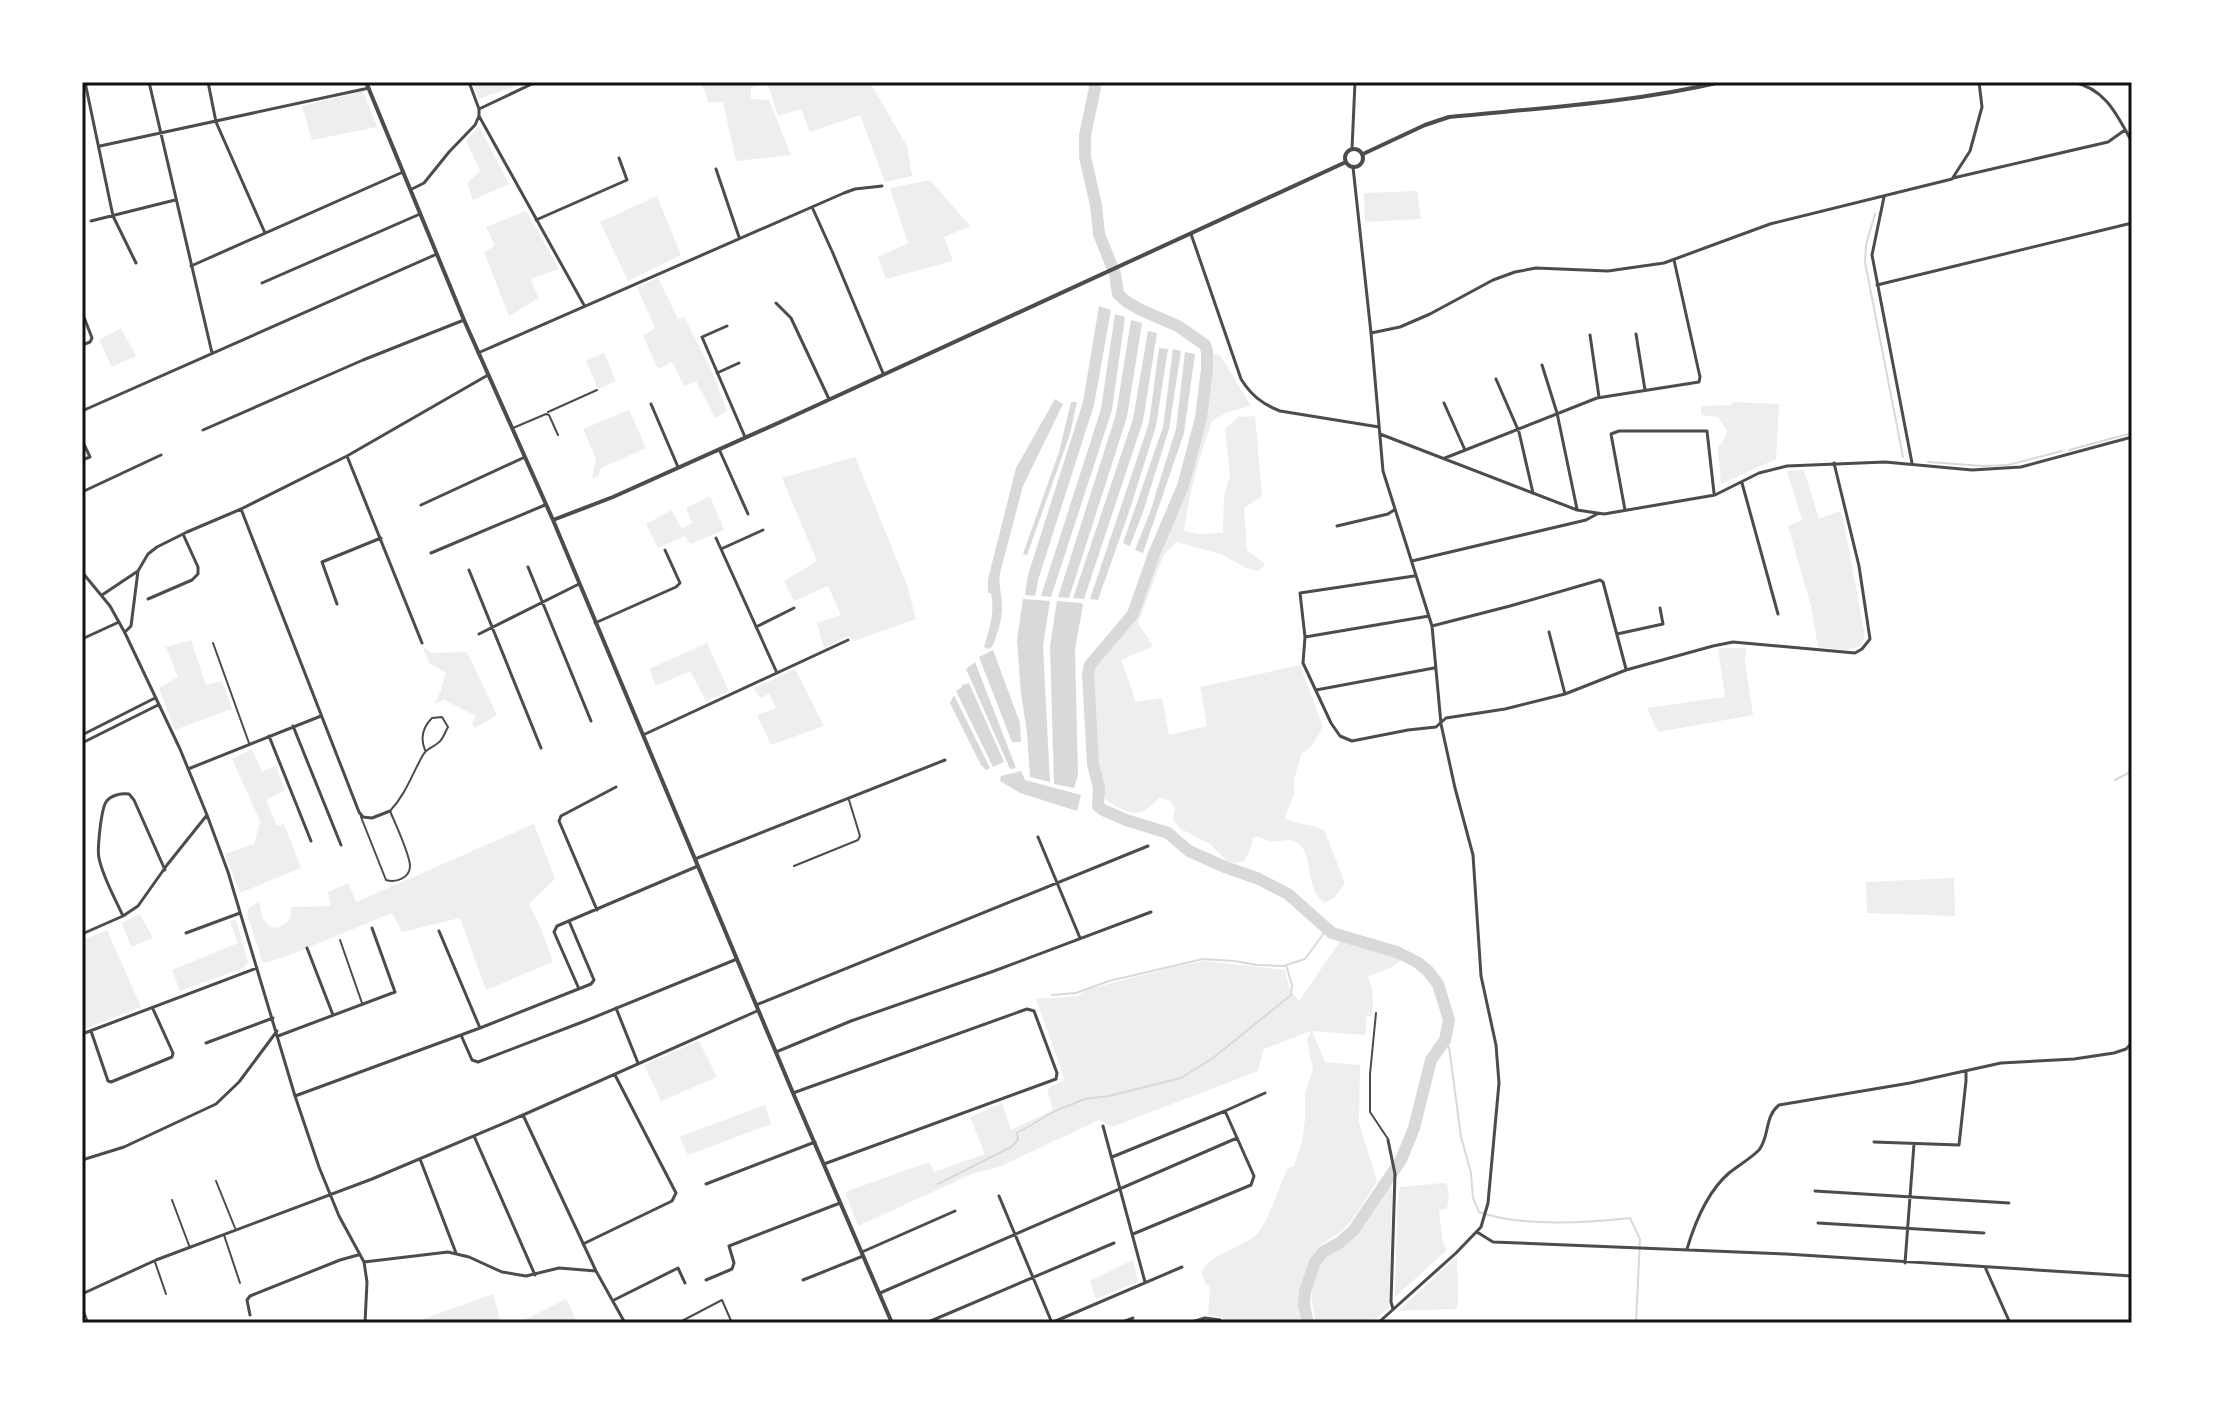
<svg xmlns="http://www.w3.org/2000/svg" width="2214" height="1405" viewBox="0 0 2214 1405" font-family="Inter,sans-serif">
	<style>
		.green { fill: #eee }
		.water { fill: #d9d9d9 }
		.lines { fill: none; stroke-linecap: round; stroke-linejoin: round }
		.stream { stroke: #d9d9d9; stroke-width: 2 }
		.river { stroke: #d9d9d9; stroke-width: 12 }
		.service { stroke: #4c4c4c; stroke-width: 2 }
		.pedestrian { stroke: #4c4c4c; stroke-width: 2 }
		.minor { stroke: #4c4c4c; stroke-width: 3 }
		.tertiary { stroke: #4c4c4c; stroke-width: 4 }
		.neatline { fill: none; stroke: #111; stroke-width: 3 }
	</style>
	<rect width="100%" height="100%" fill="#fff"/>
	<!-- green -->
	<path class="green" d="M472,82H522L523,83L479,99Z
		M701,82H881L872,86L907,146L912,176L885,182L860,115L810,132L801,109L778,116L767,82L751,88V99L769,100L791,155L736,161L723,102L709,103Z
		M363,91L377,127L312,140L302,106Z
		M479,126L509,184L473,200L467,183L480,171L466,141Z
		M930,180L970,226L944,237L953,261L886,279L878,257L908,243L890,188Z
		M1417,191L1421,219L1365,222L1364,193Z
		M657,196L681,255L628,281L600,222Z
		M526,211L559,269L530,279L539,298L509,316L484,252L495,246L486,227Z
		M658,278L678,319L684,317L713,374L727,411L715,418L696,381L684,386L672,362L658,369L643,336L655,328L637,287Z
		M121,328L136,356L112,367L99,340Z
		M604,353L616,381L598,389L586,361Z
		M1211,354L1220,355L1251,406L1228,412L1212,421C1199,457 1189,493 1184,531L1199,534L1223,533L1224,495L1230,476L1225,429L1238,417L1255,416L1262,496L1244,508L1247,550L1265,564L1259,571L1246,568L1221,554L1176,542L1163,556L1138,623L1153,646L1121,660L1136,702L1162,698L1169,735L1207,726L1200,687L1300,665L1323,726L1312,746L1301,754L1294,780V794L1285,818C1298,826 1310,823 1324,830L1345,883L1334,898L1324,903C1303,885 1315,853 1296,842C1287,837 1279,843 1271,841C1264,840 1261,836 1253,837L1250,850L1244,861L1235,863L1227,861L1210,844L1179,828L1173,819L1175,808L1170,801L1160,797C1156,801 1151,806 1145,810C1130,819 1111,803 1098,794V782L1094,774L1088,674L1090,665C1103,650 1125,630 1133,613C1143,595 1147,574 1154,555C1181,487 1206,433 1207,358Z
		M1734,402L1779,404L1776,459L1721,484L1718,447L1725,438L1727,430L1718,417L1701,415V406L1731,405Z
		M629,410L646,448L601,468L598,477L592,478L596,458L583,429Z
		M855,457L907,585L916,619L854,641L848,636L824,648L817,623L841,615L828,586L794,601L784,581L817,561L782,478Z
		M1804,470L1819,519L1840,511L1844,523L1864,631V639L1859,647L1845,650L1818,647L1811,606L1788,526L1802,520L1787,471Z
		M710,496L724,530L690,544L685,536L658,548L646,524L672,510L682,529L692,523L686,508Z
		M191,640L206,685L222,681L232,709L175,730L159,688L178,677L166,647Z
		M707,643L729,691L706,701L690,671L656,686L649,669Z
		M422,646L432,653L467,652L497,715L475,728L472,723L476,716L444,700L434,704L442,689L441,687L446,673L429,663Z
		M1725,648H1746L1745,662L1753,715L1658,732L1647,708L1725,697L1718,649Z
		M795,669L824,726L771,745L757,715L776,708L769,694L760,698L754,688Z
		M252,749L262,772L276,766L285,790L266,800L277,826L284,824L301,868L240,893L225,854L254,844L260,821L232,759Z
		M534,824L555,879L529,904L541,929L553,962L486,990L460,918L402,932L392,913L287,956L263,963L247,914L249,908L259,901C261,907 260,914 264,920C274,937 294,923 291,907L331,906L328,892L348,883L356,902Z
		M1954,878L1955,916L1867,913L1866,882Z
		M140,914L153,938L131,947L122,923Z
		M236,920L248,963L243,968L180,991L172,970L238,943L230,921Z
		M107,930L141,1007L82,1030V940Z
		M1341,940L1369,946L1401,960L1390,968L1368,976C1373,990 1374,1002 1372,1016H1367L1365,1035L1312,1031L1325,1062L1360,1065L1359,1123L1377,1181C1367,1196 1358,1214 1345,1228C1338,1235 1327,1239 1320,1246C1303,1262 1296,1302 1302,1323H1222L1223,1318L1208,1315L1210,1285H1206C1206,1283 1202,1274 1202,1273C1202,1258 1248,1245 1258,1233C1267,1223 1281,1184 1287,1169L1294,1166L1302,1142L1305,1119V1093L1313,1069L1307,1040L1311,1031L1264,1049L1258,1071L1112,1127L1099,1120L999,1167L974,1173L858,1226L845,1192L929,1162L934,1172L985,1154L970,1117L1002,1103L1011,1130L1053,1110L1047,1089L1065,1080L1036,999L1078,996L1087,990L1112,983L1178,966L1206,961L1285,970L1289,988L1299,1001Z
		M699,1041L717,1077L661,1101L644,1065Z
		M765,1105L771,1124L688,1155L679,1137Z
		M1391,1179L1392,1196L1389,1307L1370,1323H1316C1311,1300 1305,1271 1328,1254C1338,1247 1349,1242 1357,1231C1369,1215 1380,1196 1391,1179Z
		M1443,1183L1447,1184L1449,1196L1447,1209L1439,1210L1443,1243L1447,1250L1395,1297L1397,1207L1400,1187Z
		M1457,1257L1458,1303L1456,1309L1398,1311Z
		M1133,1260L1137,1276V1282L1096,1299L1090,1281Z
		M493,1294L501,1323H418L426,1318Z
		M566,1299L578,1323H518Z"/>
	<!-- water -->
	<path class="water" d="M1099,306L1111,310L1094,405L1039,577L1035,596L1025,595L1028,575L1083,402Z
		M1115,314L1125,317L1112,410L1051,597L1041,596L1101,409Z
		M1131,320L1142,323L1127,417L1069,598L1058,597L1116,414Z
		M1148,331L1157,333L1143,421L1084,599L1073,598L1133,419Z
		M1159,348L1168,349L1156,426L1130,509L1098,600L1090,599L1149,423Z
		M1173,349L1181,351L1169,429L1143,512L1130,546L1123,543L1163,427Z
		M1185,352L1195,354L1184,433L1143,553L1135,550L1150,512L1176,429Z
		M1055,399L1063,404L1023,486L1000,573C998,585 1002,595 1002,607C1002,621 997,635 992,647L988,649L984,647C990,628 995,612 991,593H988V579L1016,468Z
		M1071,402H1077L1070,434L1027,555L1023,554L1059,452Z
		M1023,599L1050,601L1043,646L1050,782L1030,777L1027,732L1021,694L1017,640Z
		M1057,601L1081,603L1083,605L1075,649L1078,775L1074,788L1054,784L1050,646Z
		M993,650L1020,723L1021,742H1012L979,657Z
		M975,662L1016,768L1010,769L966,669Z
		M969,683L1004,762L993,767L956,691L962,687V685Z
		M954,695L990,768L986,770L981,765L950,703Z
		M1021,771L1025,780L1081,795L1077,811L1020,793L1000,781L1001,776Z"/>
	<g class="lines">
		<!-- stream -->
		<path class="stream" d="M1875,214L1866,245L1865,262L1903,457
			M2069,450L2132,433
			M1928,462L1983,466L2008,465L2062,451
			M2115,780L2132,771
			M1052,995L1076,993L1109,981L1203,959L1234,961L1257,965L1285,966
			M1443,1043L1449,1047L1461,1137L1471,1173L1473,1198L1479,1212C1521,1227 1585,1223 1630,1218L1640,1239L1636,1323
			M938,1184L1011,1147L1018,1140L1017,1133L1057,1110L1085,1099L1109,1096L1181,1078L1213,1058L1291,995L1292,985L1286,965L1305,959L1327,929"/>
		<!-- river -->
		<path class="river" d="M1094,82L1095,88L1085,135V157L1096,205L1099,234L1115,274L1118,294L1127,302L1141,310L1178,326L1205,345L1207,351V369L1201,418L1183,486L1154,554L1133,614L1090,665L1088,674L1093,764L1099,788L1098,806L1103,810L1126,820L1168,833L1189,851L1225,867L1259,879L1288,894L1332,933L1397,952L1417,962L1428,971L1438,984L1449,1020L1445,1040L1431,1060L1414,1128L1401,1160L1353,1231L1339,1243L1323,1252L1315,1262L1305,1291L1304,1305L1308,1323"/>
		<!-- service -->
		<path class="service" d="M548,412L597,390
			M513,428L546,414L549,415L558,435
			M213,643L249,743
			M361,817L386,880C396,883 410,878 410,866C410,855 395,823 390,811C406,794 412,774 423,755C427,748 432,748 438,743C443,740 445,732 448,727L442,717L432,718C422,728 420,738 425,750
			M794,866L858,840L860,836L849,800
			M1376,1013L1370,1074V1112L1388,1139
			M216,1181L235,1228
			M172,1200L190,1248
			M224,1235L240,1283
			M155,1262L166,1294
			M82,1307L88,1322
			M678,1323L722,1300L732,1323"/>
		<!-- pedestrian -->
		<path class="pedestrian" d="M340,940L362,1003"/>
		<!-- minor -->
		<path class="minor" d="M85,82L113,216L136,263
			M149,82L212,353
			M208,82L216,122L265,233
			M2073,82C2106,89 2117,115 2132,142
			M479,109L536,82
			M479,116L584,305
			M100,146L369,88
			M1352,149L1355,82
			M1353,167L1371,333L1383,471L1432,626L1441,724L1455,788L1473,855L1481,976L1496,1045L1499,1083L1488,1203L1481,1227L1456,1253L1378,1323
			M716,169L739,237
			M1953,178L2108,142L2125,130
			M412,189L424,183L449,152L475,125L479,116V109L469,82
			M1884,197L1872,255L1912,463
			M812,207L831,249
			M536,220L627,180L619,158
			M91,221L175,200
			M1191,234L1241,379C1251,395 1262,404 1280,411L1379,427
			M832,251L883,373
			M191,266L403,172
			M262,283L420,214
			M1877,285L2132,223
			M776,303L791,318L829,399
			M82,312L92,338L90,342L82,345
			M727,326L702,337L745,437
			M1371,333L1400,327L1430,314L1493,280L1515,272L1536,268L1608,271L1664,263L1770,224L1952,179L1970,151L1982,107L1979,82
			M1636,334L1645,390
			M1590,335L1599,397
			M478,353L844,193L855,189L882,186
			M1542,365L1557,413L1577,509
			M717,373L739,363
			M1496,379L1519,432L1533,493
			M1444,403L1465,450
			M651,404L678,467
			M82,411L437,254
			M203,430L363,360L464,320
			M1380,434L1577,510L1604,514L1715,495L1759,473L1787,466L1885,462L1972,470L2021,467L2132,437
			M82,440L90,457L82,460
			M719,449L748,514
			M347,456L422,643
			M1445,458L1597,398L1699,382L1700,377L1674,260
			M1742,483L1778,614
			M82,492L161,455
			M421,505L525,457
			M241,509L359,812L363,817L372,818L390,811
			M1625,510L1611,434L1619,431H1707L1714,493
			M1337,526L1388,514L1394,510
			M716,538L777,673
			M721,549L763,530
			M431,553L545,505
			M1412,561L1586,520L1597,514
			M528,567L591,721
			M469,570L541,748
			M82,572L110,606L125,633L180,749L207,815L228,872L295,1096L319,1167L339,1216L364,1262L367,1282L365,1323
			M1414,576L1300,593L1305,637L1303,663L1331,723L1340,736L1352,741L1408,730L1436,727L1446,718L1505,709L1565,694L1626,670L1713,646L1733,642L1855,653L1862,649L1870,639L1859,566L1834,463
			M102,595L138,571L148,554L157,547L187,532L241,509L347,456L488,375
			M148,599L192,580L198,574V567L183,534
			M337,604L322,562L381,538
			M595,623L676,587L680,583L665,550
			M1432,626L1510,606L1600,580L1603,582L1626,669
			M756,627L794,608
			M125,632L131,626L138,571
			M1549,632L1565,694
			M479,634L579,584
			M1617,634L1663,624L1660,608
			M1305,637L1429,616
			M82,639L119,622
			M1316,690L1434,668
			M293,726L341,845
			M82,735L155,698
			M643,735L848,640
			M269,736L311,841
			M82,743L158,705
			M188,769L321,716
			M1038,837L1080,938
			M695,859L945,760
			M597,910L559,821L561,816L616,787
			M123,916C115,898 103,878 99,858C97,850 101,810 106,802C111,795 121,793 129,794L134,800L165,870
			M439,931L480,1028
			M186,933L240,913
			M82,934L123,916L138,906L167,865L207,815
			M307,948L333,1015
			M579,989L554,932L557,926L698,866
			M756,1005L1148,846
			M616,1008L638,1063
			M91,1031L108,1081L111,1082L172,1057L173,1053L153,1009
			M82,1034L257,968
			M461,1035L472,1060L478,1062L585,1021L737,959
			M278,1036L395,992L372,928
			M206,1043L273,1018
			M776,1052L851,1021L994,971L1151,912
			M793,1093L1027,1009L1034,1011L1057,1073L1056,1079L824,1164
			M295,1096L480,1028L591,984L594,980L569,921
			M523,1115L596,1271L625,1323
			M1103,1126L1145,1282
			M474,1136L535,1275
			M1388,1140L1395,1174L1391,1302L1393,1309
			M1874,1142L1959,1145L1966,1081V1071
			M1112,1157L1225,1111L1265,1093
			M420,1159L456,1253
			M82,1160L124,1147L216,1104L239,1082L277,1031
			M706,1184L815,1142
			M1815,1191L2009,1203
			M999,1196L1052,1323
			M1818,1223L1984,1233
			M1477,1232L1493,1242L1786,1254L2132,1276
			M1133,1234L1251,1185L1254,1176L1225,1111
			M583,1244L672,1201L676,1193L615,1075
			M1687,1249C1695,1222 1707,1192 1729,1173C1739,1165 1750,1159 1759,1150C1770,1136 1764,1117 1779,1105L1910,1083L2001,1063L2074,1059L2114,1053L2126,1049L2132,1043
			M862,1252L955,1211
			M364,1262L448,1252L469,1257L502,1272L526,1276L559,1268L596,1271
			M1905,1263L1914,1144
			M1985,1267L2010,1323
			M706,1280L732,1269L734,1263L729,1246L840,1203
			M803,1280L863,1256
			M880,1293L1237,1138
			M82,1294L156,1260L372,1179L523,1115L757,1011
			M614,1300L678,1268L685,1283
			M250,1315L247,1300L250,1296L340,1260L358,1255
			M1192,1322L1205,1318L1220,1320L1219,1323
			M926,1323L1114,1243
			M1051,1323L1182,1267
			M1120,1323L1133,1318"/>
		<!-- tertiary -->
		<path class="tertiary" d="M366,82L464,320L553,520L793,1093L892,1323
			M1345 158a9 9 0 1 1 18 0a9 9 0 1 1-18 0Z
			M1363,154L1425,125L1449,117C1540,108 1631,103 1721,82
			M553,520L613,497L787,419L1346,162"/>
	</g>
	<!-- border -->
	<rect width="2214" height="1405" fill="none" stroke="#ffffff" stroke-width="168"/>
	<rect x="84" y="84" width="2046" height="1237" class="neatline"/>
</svg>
